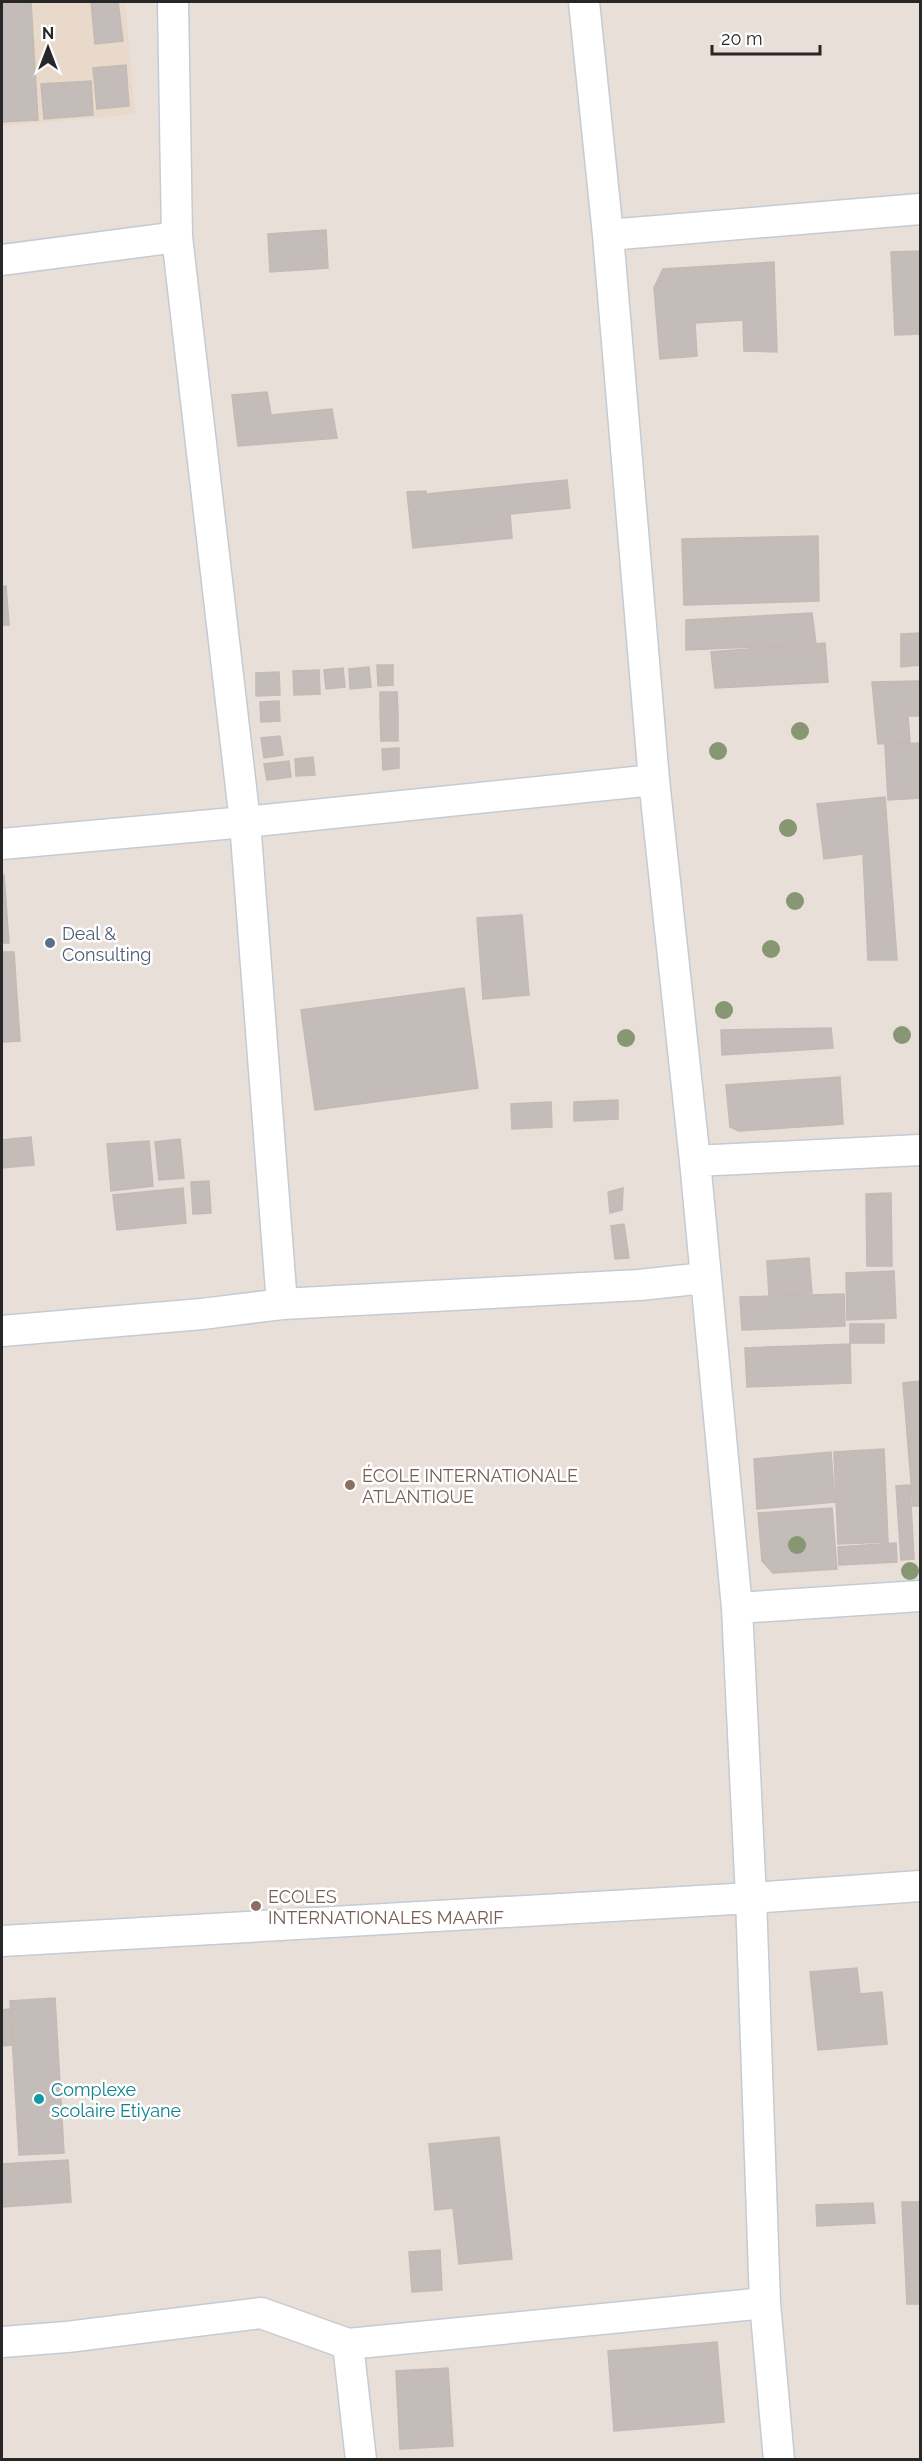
<svg xmlns="http://www.w3.org/2000/svg" width="922" height="2461" viewBox="0 0 922 2461" font-family="Raleway,sans-serif">
	<style>
		.education { fill: #e8d9ca }
		.building { fill: #c3bcb9; stroke: #c3bab4; stroke-width: 1.5 }
		.lines { fill: none; stroke-linecap: round; stroke-linejoin: round }
		.street-casing { stroke: #c5cbd3; stroke-width: 33 }
		.street { stroke: #fff; stroke-width: 30 }
		.tree { fill: #879673 }
		.service-dot { fill: #5c6f8a; stroke: #fff; stroke-width: 2 }
		.education-dot { fill: #8d6e63; stroke: #fff; stroke-width: 2 }
		.culture-dot { fill: #0f9aa8; stroke: #fff; stroke-width: 2 }
		.labels { text-anchor: middle; dominant-baseline: central; stroke-width: 5; stroke-linejoin: round; paint-order: stroke }
		.service-label { font-size: 18px; fill: #4e5e75; stroke: #fff; text-anchor: start }
		.education-label { font-size: 18px; fill: #785e54; stroke: #fff; text-anchor: start }
		.culture-label { font-size: 18px; fill: #0d838f; stroke: #fff; text-anchor: start }
	</style>
	<rect width="100%" height="100%" fill="#e8dfd9"/>
	<!-- education -->
	<path class="education" d="M2,2H125L135,114L2,126Z"/>
	<!-- building -->
	<path class="building" d="M2,2H31L38,120L2,122Z
		M91,2H118L123,41L95,44Z
		M126,65L129,106L97,109L93,68Z
		M91,81L93,115L44,119L41,84Z
		M326,230L328,268L270,272L268,234Z
		M920,251V334L895,335L891,252Z
		M774,262L777,352L744,351L743,320L695,323L697,356L660,359L654,288L663,269Z
		M267,392L271,415L332,409L337,438L238,446L232,395Z
		M567,480L570,508L510,514L512,538L413,548L407,492L426,491V494Z
		M818,536L819,601L684,605L682,539Z
		M6,586L9,625H2V587Z
		M812,613L816,644L686,650V620Z
		M920,633V665L901,667V634Z
		M825,643L828,682L715,688L711,652Z
		M377,665H393V685L378,686Z
		M369,667L371,687L350,689L349,669Z
		M343,668L345,687L326,689L324,670Z
		M319,670L320,694L294,695L293,671Z
		M279,672L280,695L256,696V673Z
		M920,681V716H908L910,742L878,744L872,682Z
		M380,692H397L398,713H380Z
		M279,701L280,721L261,722L260,702Z
		M380,713H398V741H381Z
		M280,736L283,755L264,758L261,738Z
		M920,743V798L888,800L885,745Z
		M399,748V768L383,770L382,749Z
		M313,757L315,775L296,776L295,759Z
		M289,761L291,777L267,780L264,764Z
		M885,797L897,960H868L863,854L824,859L817,804Z
		M2,875H4L9,943H2Z
		M522,915L529,995L483,999L477,918Z
		M2,952H14L20,1041L2,1042Z
		M464,988L478,1088L315,1110L301,1010Z
		M831,1028L833,1048L722,1055L721,1030Z
		M840,1077L843,1124L739,1131L730,1127L726,1085Z
		M618,1100V1119L574,1121V1102Z
		M551,1102L552,1127L512,1129L511,1104Z
		M31,1137L34,1165L2,1168V1140Z
		M180,1139L184,1178L159,1180L155,1142Z
		M149,1141L153,1186L111,1191L107,1144Z
		M209,1181L211,1213L193,1214L191,1182Z
		M183,1188L186,1223L117,1230L113,1195Z
		M623,1188L622,1210L610,1213L608,1192Z
		M891,1193L892,1266H867L866,1194Z
		M624,1224L629,1258L615,1259L611,1226Z
		M809,1258L812,1293L769,1296L767,1261Z
		M894,1271L896,1318L847,1320L846,1273Z
		M844,1294L845,1326L742,1330L740,1297Z
		M850,1324H884V1343H850Z
		M850,1344L851,1383L747,1387L745,1348Z
		M920,1381V1506H913L903,1383Z
		M884,1449L888,1542L838,1544L834,1452Z
		M831,1452L835,1502L757,1509L754,1459Z
		M910,1485L914,1559L901,1560L896,1486Z
		M832,1508L837,1569L773,1573L762,1561L758,1513Z
		M896,1543L897,1562L839,1565L838,1547Z
		M857,1968L860,1994L882,1992L887,2044L818,2050L810,1972Z
		M55,1998L64,2153L19,2155L10,2001Z
		M10,2009L13,2045L2,2046V2010Z
		M499,2137L512,2259L459,2264L453,2208L435,2210L429,2144Z
		M68,2160L71,2202L2,2207V2164Z
		M902,2202H920V2304H907Z
		M873,2203L875,2223L817,2226L816,2205Z
		M440,2250L442,2290L412,2292L409,2252Z
		M717,2342L724,2422L614,2431L608,2351Z
		M448,2368L453,2446L400,2449L396,2371Z"/>
	<g class="lines">
		<defs>
			<path id="street" d="M173,2L177,237L245,822L282,1304
				M584,2L608,235L654,780L695,1161L737,1608L751,1898L765,2303L779,2460
				M608,235L920,209
				M2,260L177,237
				M2,844L245,822L654,780
				M695,1161L920,1150
				M2,1331L202,1314L282,1304L639,1285L705,1278
				M737,1608L920,1596
				M2,1941L751,1898L920,1886
				M2,2342L67,2337L261,2313L348,2344L765,2303
				M348,2344L361,2460"/>
		</defs>
		<!-- street casing -->
		<use href="#street" class="street-casing"/>
		<!-- street -->
		<use href="#street" class="street"/>
	</g>
	<!-- trees -->
	<g class="tree">
		<circle cx="800" cy="731" r="9"/>
		<circle cx="718" cy="751" r="9"/>
		<circle cx="788" cy="828" r="9"/>
		<circle cx="795" cy="901" r="9"/>
		<circle cx="771" cy="949" r="9"/>
		<circle cx="724" cy="1010" r="9"/>
		<circle cx="902" cy="1035" r="9"/>
		<circle cx="626" cy="1038" r="9"/>
		<circle cx="797" cy="1545" r="9"/>
		<circle cx="910" cy="1571" r="9"/>
	</g>
	<!-- markers -->
	<circle class="service-dot" cx="50" cy="943" r="6"/>
	<g class="education-dot">
		<circle cx="350" cy="1485" r="6"/>
		<circle cx="256" cy="1906" r="6"/>
	</g>
	<circle class="culture-dot" cx="39" cy="2099" r="6"/>
	<g class="labels">
		<!-- service labels -->
		<g class="service-label">
			<text x="62" y="933">Deal &amp;<tspan x="62" dy="21">Consulting</tspan></text>
		</g>
		<!-- education labels -->
		<g class="education-label">
			<text x="362" y="1475">ÉCOLE INTERNATIONALE<tspan x="362" dy="21">ATLANTIQUE</tspan></text>
			<text x="268" y="1896">ECOLES<tspan x="268" dy="21">INTERNATIONALES MAARIF</tspan></text>
		</g>
		<!-- culture labels -->
		<g class="culture-label">
			<text x="51" y="2089">Complexe<tspan x="51" dy="21">scolaire Etiyane</tspan></text>
		</g>
	</g>
	<!-- border -->
	<rect width="922" height="2461" fill="none" stroke="#272727" stroke-width="6"/>
	<!-- north arrow -->
	<g transform="translate(48 48)" stroke="#ffffff" stroke-width="4.5" paint-order="stroke">
	<path d="M0-4.5L10 22L0 15L-10 22Z" fill="#272727"/>
	<text y="-9" font-size="16" font-weight="bold" text-anchor="middle" fill="#272727">N</text>
	</g>
	<!-- scale -->
	<path d="M712 45v9h108v-9" fill="none" stroke="#272727" stroke-width="3"/>
	<text x="721" y="45" font-size="18" fill="#272727" stroke="#ffffff" stroke-width="4.5" paint-order="stroke">20 m</text>
</svg>
